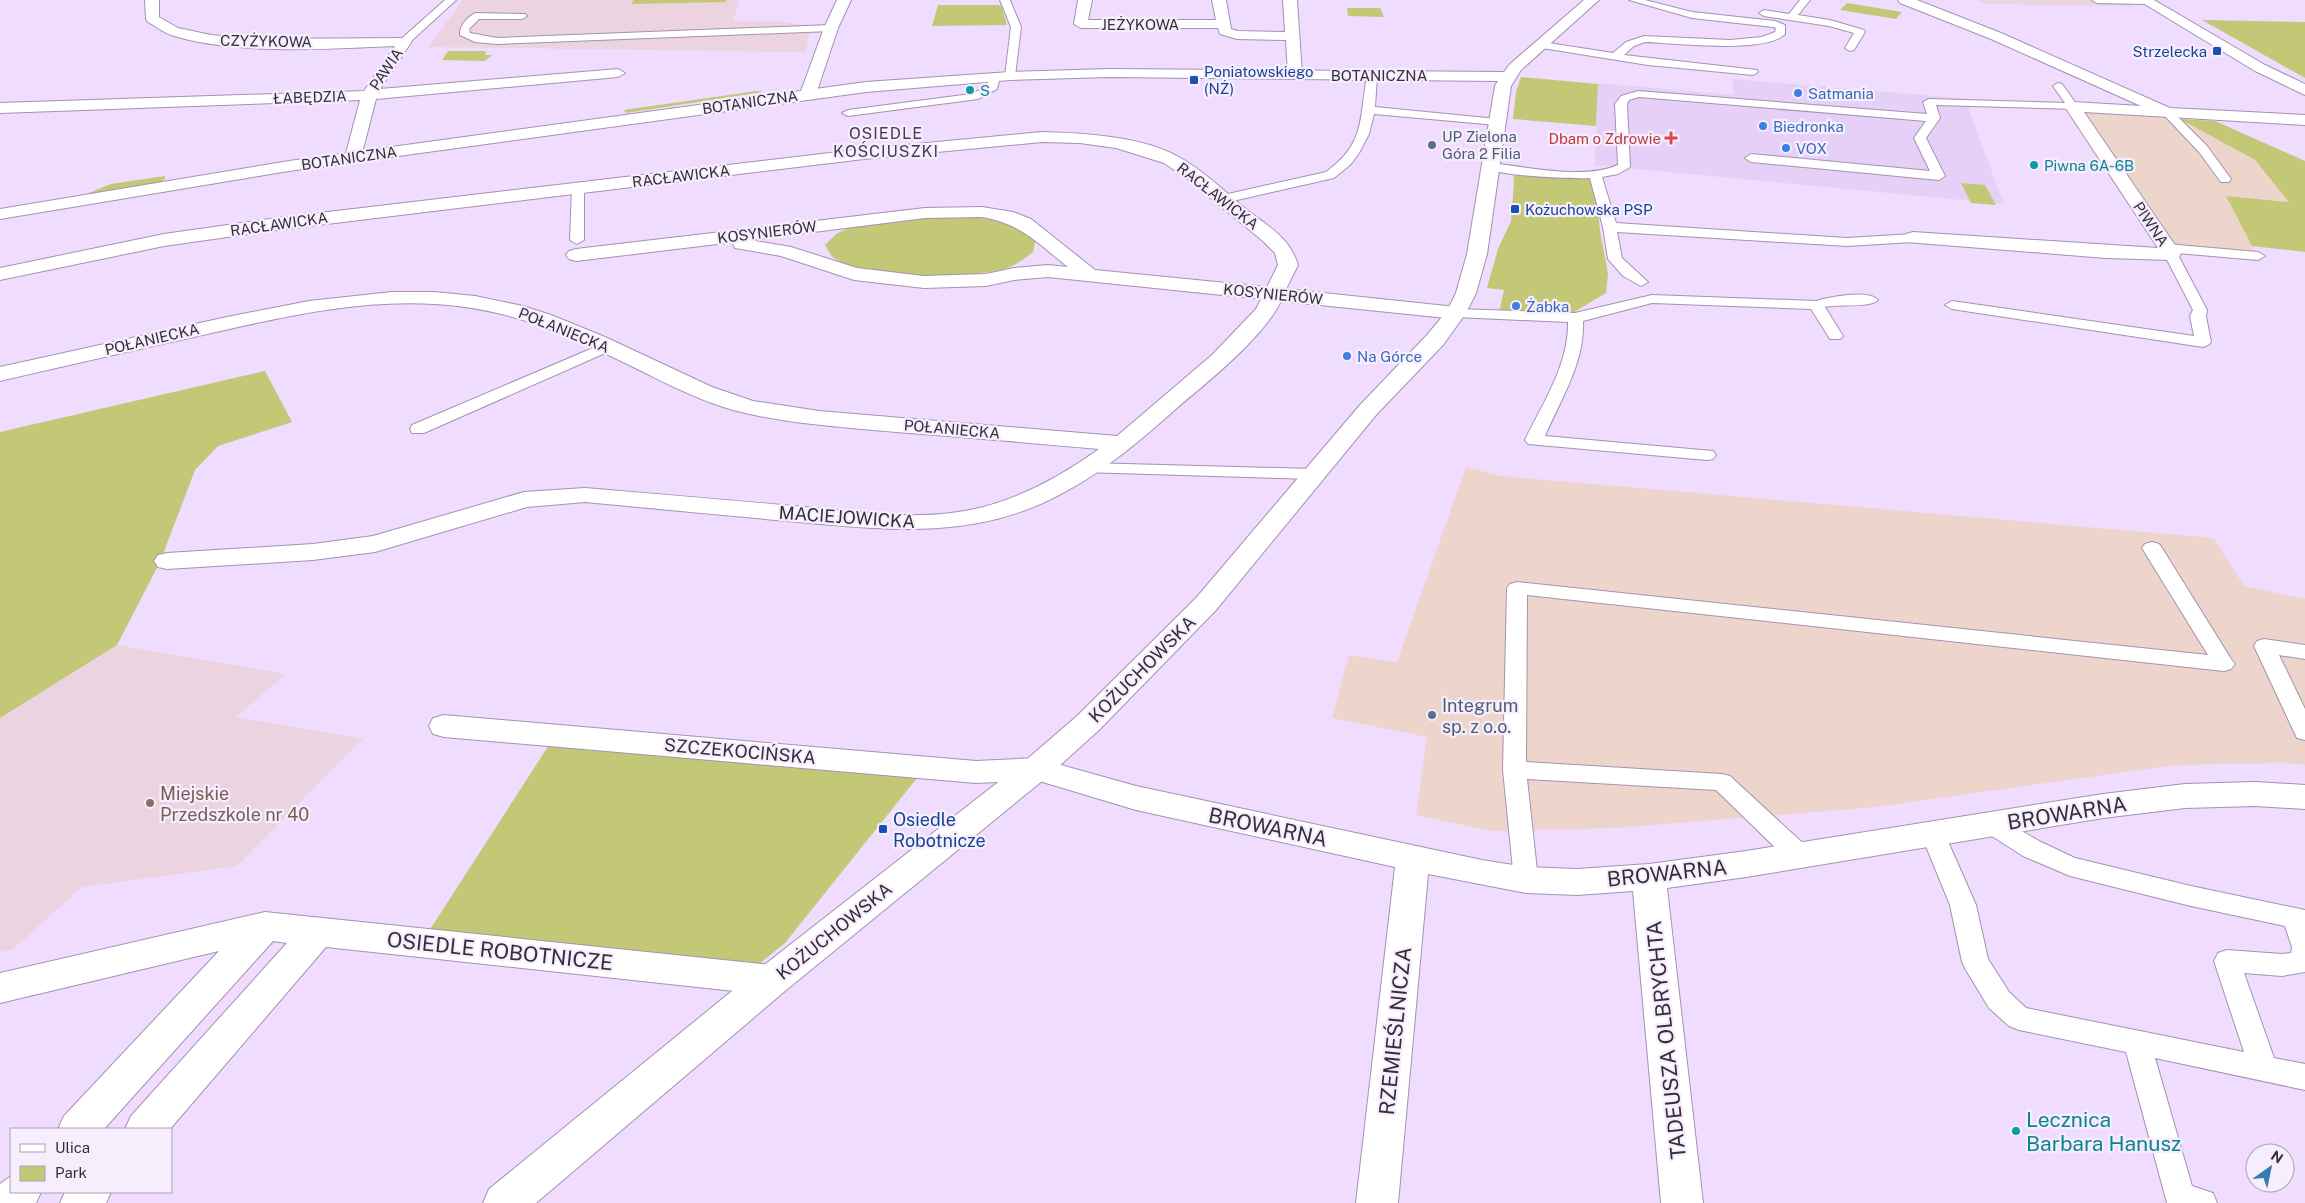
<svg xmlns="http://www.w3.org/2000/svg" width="2305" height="1203" viewBox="0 0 2305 1203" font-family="'Public Sans',sans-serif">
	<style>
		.built { fill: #e7d0f8 }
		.industrial { fill: #edd5cb }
		.education { fill: #ebd3df }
		.green { fill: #c3c876 }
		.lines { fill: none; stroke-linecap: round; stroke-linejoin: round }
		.service-casing { stroke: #a492b1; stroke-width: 2 }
		.minor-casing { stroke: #a492b1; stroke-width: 2 }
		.tertiary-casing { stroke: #a492b1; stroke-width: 2 }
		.secondary-casing { stroke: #a492b1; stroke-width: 2 }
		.service { fill: #fff; fill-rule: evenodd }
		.minor { fill: #fff; fill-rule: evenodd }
		.tertiary { fill: #fff; fill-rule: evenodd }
		.secondary { fill: #fff; fill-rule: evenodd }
		.transit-dot { fill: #1a4fb4; stroke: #f6eefc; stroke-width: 2 }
		.culture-dot { fill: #0f9aa8; stroke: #f6eefc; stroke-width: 2 }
		.shop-dot { fill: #3f7fe0; stroke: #f6eefc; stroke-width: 2 }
		.health-dot { fill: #e0444e; stroke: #f6eefc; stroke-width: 2 }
		.service-dot { fill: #5c6f8a; stroke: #f6eefc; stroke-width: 2 }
		.education-dot { fill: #8d6e63; stroke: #f6eefc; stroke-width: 2 }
		.labels { text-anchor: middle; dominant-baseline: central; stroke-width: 4.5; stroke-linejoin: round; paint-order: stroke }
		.far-street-label { font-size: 15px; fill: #362e3b; stroke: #f6eefc }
		.far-transit-label { font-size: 15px; fill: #164399; stroke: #f6eefc; text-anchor: start }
		.far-culture-label { font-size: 15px; fill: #0d838f; stroke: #f6eefc; text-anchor: start }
		.far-shop-label { font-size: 15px; fill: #366cbe; stroke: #f6eefc; text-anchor: start }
		.far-service-label { font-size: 15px; fill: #4e5e75; stroke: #f6eefc; text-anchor: start }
		.far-health-label { font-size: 15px; fill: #be3a42; stroke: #f6eefc; text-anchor: end }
		.far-neighbourhood-label { font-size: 16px; letter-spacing: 1px; fill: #493954; stroke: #f6eefc }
		.street-label { font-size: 18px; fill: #362e3b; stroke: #f6eefc }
		.service-label { font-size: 18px; fill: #4e5e75; stroke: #f6eefc; text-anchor: start }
		.education-label { font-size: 18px; fill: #785e54; stroke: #f6eefc; text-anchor: start }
		.transit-label { font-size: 18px; fill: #164399; stroke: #f6eefc; text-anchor: start }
		.near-street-label { font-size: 21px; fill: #362e3b; stroke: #f6eefc }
		.near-culture-label { font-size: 21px; fill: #0d838f; stroke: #f6eefc; text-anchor: start }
	</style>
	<rect width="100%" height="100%" fill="#efdcfe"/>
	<!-- built -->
	<path class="built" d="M1732,79L1970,99L1966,102L2004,204L1595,165L1598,83L1734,95Z"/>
	<!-- industrial -->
	<path class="industrial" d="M2073,107L2167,112L2255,160L2290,202L2226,196L2255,251L2164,244Z
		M1466,467L1501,476L2214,538L2244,586L2305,599V765L2283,763L2175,765L1875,807L1617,828L1491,831L1416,815L1427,737L1332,718L1349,655L1397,662Z"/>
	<!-- education -->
	<path class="education" d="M463,0H739L733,21H780L811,27L805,52L428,47Z
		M1977,0H2123L2133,6L1986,4Z
		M117,645L286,674L236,717L363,739L237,866L82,887L13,949L0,952V718Z"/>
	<!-- green -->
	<path class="green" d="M634,0H727L725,2L631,4Z
		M1847,3L1902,12L1896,19L1840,10Z
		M938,5H1001L1007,25L932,26Z
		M1347,8H1380L1384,17L1348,16Z
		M2202,20L2305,22V78Z
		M448,51H483L486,52L485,55H492L485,61L442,60Z
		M1521,77L1598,84L1596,126L1513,119L1516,92Z
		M757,91L763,92L626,113L624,110Z
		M2180,119L2215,121L2305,161V252L2252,246L2226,196L2289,202L2255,160Z
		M1513,169L1595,174L1600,231L1608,274L1606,293L1569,315L1499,312L1504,290L1487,288L1498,249L1511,221L1514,182Z
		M165,176V179L159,183L84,195L111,184Z
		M1961,183L1985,185L1996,205L1971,203Z
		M939,216C974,217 1008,217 1035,241L1033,252C1024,259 1015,266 1004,269C970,279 863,279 834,258C830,255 828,249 825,245L836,234L855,225Z
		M265,371L292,422L218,446L195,470L160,562L117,645L0,718V432Z
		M549,745L917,778L785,943L754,968L429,931Z"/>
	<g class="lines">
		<defs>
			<path id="service" d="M445,0H456L409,43H401V39Z
				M1000,0H1010L1021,27L1015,76L1010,79L1005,76L1011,27Z
				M1629,0H1645L1692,12L1775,21L1785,25V34C1765,54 1674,43 1645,42L1634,46L1624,55L1757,70L1758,72L1753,75L1648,65L1542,48L1537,45L1542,42L1613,53L1626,42L1644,36L1730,40L1762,37L1775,32L1776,28L1773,27L1692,18Z
				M1800,0H1810L1798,15L1830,20L1864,30L1865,32L1854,50L1850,51L1845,48L1854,33L1829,26L1764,16L1759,13L1764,10L1789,14Z
				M2092,0H2151L2152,1L2147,4L2097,3Z
				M476,13L525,14L527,16L522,19H479L469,29L470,33L497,38L831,25L836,28L831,31L497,44L475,42L460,35C459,26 468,16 476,13Z
				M1372,73L1377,76L1375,107L1497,119L1503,122L1497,125L1374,114L1369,134L1359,153L1351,164L1334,178L1224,203L1219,202L1218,199L1219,196L1326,172C1366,143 1359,119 1367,76Z
				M995,74L1000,77L997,89L978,99L848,116L842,113L848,110L971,94L986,87L990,77Z
				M2058,83L2062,84L2077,105L2079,107L2077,109L1936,105L1940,118L1926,138L1945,176L1939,180L1751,162L1745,158L1751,154L1930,171L1914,138L1926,121L1639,97L1629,100L1627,104L1630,167L1618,174L1602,177L1616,223L1847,238L1913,234L1920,238L1913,242L1847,246L1617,232L1622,258L1648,282L1641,286L1623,276L1608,259L1603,227L1590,178C1574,179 1493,176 1485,167L1491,163C1527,167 1585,180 1618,165L1615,104L1621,96L1638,91L1927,114L1923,102L1929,99L2065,103L2053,86Z
				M2167,109L2171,110L2207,146L2231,179L2229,182H2221L2199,152L2163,114L2161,112Z
				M578,184L584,188V240L577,244L570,240L572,188Z
				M2167,244L2258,252L2265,256L2258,260L2177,253L2207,310L2206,316L2211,342L2208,345L2203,347L1952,309L1945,305L1952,301L2194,336L2190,316L2193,310L2164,254L2166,252L2160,248Z
				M1652,295L1816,301C1828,297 1870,289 1878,300C1872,308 1837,304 1825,307L1843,336L1840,339H1830L1811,309L1652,303L1583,321C1585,362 1561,399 1545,436L1713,451L1716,455L1713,459L1707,460L1528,444L1525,440C1543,403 1569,364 1568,322L1456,317L1449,313L1456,309L1575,313Z
				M607,342L612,344L615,347L612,350L424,433H412L410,429L412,425Z
				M1089,463L1314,469L1320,470L1323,474L1320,478L1314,479L1083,472L1080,468L1083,464Z
				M2152,542L2159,544L2162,548L2231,659L2235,664L2231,669L2224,671L1527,595L1526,762L1722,774L1730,776L1808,848L1811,855L1808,862L1799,864L1790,862L1716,790L1527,779L1538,880L1535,887L1526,890L1517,887L1514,880L1503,770L1507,588L1510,584L1517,582L2208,655L2142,548L2145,544Z
				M2264,639L2305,645V659L2279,655L2305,709V740L2297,738L2294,732L2254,646L2257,641Z
				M1992,816L2000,819L2041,842L2075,858L2191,886L2305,910V972L2282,976L2244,973L2274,1058L2305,1064V1090L2155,1058L2192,1186L2213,1193L2217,1203H2167L2126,1052L2019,1030L2009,1026L1989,1008L1966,970L1962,962L1950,905L1921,834L1924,828L1933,825L1942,828L1976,905L1988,959L2009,992L2026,1008L2244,1052L2214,961L2218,953L2227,950L2282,954L2291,953L2292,947L2285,926L2191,906L2070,876L2023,856L1984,831L1980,825L1984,819Z"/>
			<path id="minor" d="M145,0H159V17L178,28L211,35L256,39L410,38L412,41L380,89L618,69L625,73L618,77L376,99L361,157L359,161H347L345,157L360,100L0,113V103L364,91L395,46C330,49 233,55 171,35C163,32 155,26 148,22L146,19Z
				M1078,0H1092L1088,20H1216L1212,0H1226L1231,29L1238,31L1285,32L1283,0H1297L1302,75L1295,79L1288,75L1286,40L1237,39L1220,34L1218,28H1081L1074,24Z
				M1898,0H1917L2001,33L2170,108L2305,115V125L2084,112L2181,254L2178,258L2171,260L2106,258L1906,242L1904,238L1906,234L1913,232L2158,248L2065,107L2067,104L2073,102L2141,106L1991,39L1900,3Z
				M1042,132C1082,133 1141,136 1177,156C1203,170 1225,192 1247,210C1268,226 1290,238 1298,265L1286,289L1456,307L1463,309L1466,313L1463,317L1456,319L1281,301C1263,338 1210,380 1178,407C1141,440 1104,472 1059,495C967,544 874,528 776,520C712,514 649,508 585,502L527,507L375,552L313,560L167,569L158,567L154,561L158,555L167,553L313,544L373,536L524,492L585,488C658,494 731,500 804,507C853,511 903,519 951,513C1005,507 1056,480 1099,449C1032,443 964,437 896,432C841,427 786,424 733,410C697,400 662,381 629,365C565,333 507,308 435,304C354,299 273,319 194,337C129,351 65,366 0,381V367L227,317L309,301L392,292H434L475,296L523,306L551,315L605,337L712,387L753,401L819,411L1117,436L1212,355L1256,309L1261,299L1048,277L1014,280L986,286L924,288L854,280L781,256L735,248L733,244L734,242L576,261L569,259L566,255L569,251L576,249L925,208L982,207L1013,212L1031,219L1095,270L1267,287L1278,265L1275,253L1263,241L1185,177L1164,163L1116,148L1080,143L1042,142L864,159L277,230L164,246L0,280V268L164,234L277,218L864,149ZM982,217C1022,224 1037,243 1068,267L1048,265L1014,268L986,274L924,276L857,268L791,247L750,240L925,218Z
				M444,715L976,761L1036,758L1136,786L1482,860L1526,867L1577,869L1649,864L1746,851L2103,794L2185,784L2255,782L2305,785V809L2255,806L2185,808L2103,818L1746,877L1667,888L1703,1203H1661L1633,891L1577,895L1526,893L1428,874L1398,1203H1356L1395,867L1136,810L1036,780L976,783L444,737L433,734L429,726L433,718Z
				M265,912L772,965L785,969L790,980L785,991L772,995L326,947L170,1129H125L131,1116L287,943L273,941L104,1129H58L64,1116L219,951L0,1003V973Z
				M11,1176V1192H41L36,1203H0V1184Z
				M65,1192H111L106,1203H60Z"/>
			<path id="tertiary" d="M837,0H851L838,28L816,94L813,97H803L800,94L824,28Z
				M2138,0H2154L2265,65L2305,84V95L2255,71Z"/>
			<path id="secondary" d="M1584,0H1599L1521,70L1511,86L1487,254L1476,293L1466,313L1443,345L1376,415L1216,610L1099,730L1047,777L785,991L536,1203H483L489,1189L759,969L1025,761L1077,716L1196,598L1360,405L1427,335L1447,311L1456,293L1467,254L1495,86L1498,81L1109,77L1010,80L866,92L289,171L0,219V209L289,161L866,82L1010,72L1109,69L1504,72L1510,64Z"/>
		</defs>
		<!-- service casing -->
		<use href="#service" class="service-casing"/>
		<!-- minor casing -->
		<use href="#minor" class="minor-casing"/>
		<!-- tertiary casing -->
		<use href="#tertiary" class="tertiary-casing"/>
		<!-- secondary casing -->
		<use href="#secondary" class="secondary-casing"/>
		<!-- service -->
		<use href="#service" class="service"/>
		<!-- minor -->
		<use href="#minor" class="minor"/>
		<!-- tertiary -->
		<use href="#tertiary" class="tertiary"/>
		<!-- secondary -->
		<use href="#secondary" class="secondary"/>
	</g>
	<!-- markers -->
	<g class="transit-dot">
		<rect x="2212" y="46" width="10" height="10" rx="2.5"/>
		<rect x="1189" y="75" width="10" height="10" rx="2.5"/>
		<rect x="1510" y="204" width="10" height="10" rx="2.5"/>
		<rect x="878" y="824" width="10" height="10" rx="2.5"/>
	</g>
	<g class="culture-dot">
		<circle cx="970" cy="90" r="5"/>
		<circle cx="2034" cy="165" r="5"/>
		<circle cx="2016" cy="1131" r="5"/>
	</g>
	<g class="shop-dot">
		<circle cx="1798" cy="93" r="5"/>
		<circle cx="1763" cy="126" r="5"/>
		<circle cx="1786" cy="148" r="5"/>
		<circle cx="1516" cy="306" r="5"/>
		<circle cx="1347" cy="356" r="5"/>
	</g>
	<path class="health-dot" d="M1668.5 130.5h5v5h5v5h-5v5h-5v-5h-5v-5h5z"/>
	<g class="service-dot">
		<circle cx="1432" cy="145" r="5"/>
		<circle cx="1432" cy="715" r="5"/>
	</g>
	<circle class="education-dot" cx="150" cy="803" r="5"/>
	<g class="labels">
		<!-- far-street labels -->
		<g class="far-street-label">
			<text x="1140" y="24">JEŻYKOWA</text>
			<text transform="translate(266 41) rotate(1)">CZYŻYKOWA</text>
			<text transform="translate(386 69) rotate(-56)">PAWIA</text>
			<text x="1379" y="75">BOTANICZNA</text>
			<text transform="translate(310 97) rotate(-2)">ŁABĘDZIA</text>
			<text transform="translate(750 102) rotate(-8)">BOTANICZNA</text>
			<text transform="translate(349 158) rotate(-8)">BOTANICZNA</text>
			<text transform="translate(681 176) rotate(-7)">RACŁAWICKA</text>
			<text transform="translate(1218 196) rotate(38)">RACŁAWICKA</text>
			<text transform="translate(279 224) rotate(-8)">RACŁAWICKA</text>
			<text transform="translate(2151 224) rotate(56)">PIWNA</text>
			<text transform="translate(767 232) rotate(-7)">KOSYNIERÓW</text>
			<text transform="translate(1273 294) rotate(6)">KOSYNIERÓW</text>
			<text transform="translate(564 330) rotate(22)">POŁANIECKA</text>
			<text transform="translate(152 339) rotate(-13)">POŁANIECKA</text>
			<text transform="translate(952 429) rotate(5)">POŁANIECKA</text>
		</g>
		<!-- far-transit labels -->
		<g class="far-transit-label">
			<text x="2207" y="51" text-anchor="end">Strzelecka</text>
			<text x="1204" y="71">Poniatowskiego<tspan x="1204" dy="17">(NŻ)</tspan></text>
			<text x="1525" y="209">Kożuchowska PSP</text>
		</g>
		<!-- far-culture labels -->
		<g class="far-culture-label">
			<text x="980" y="90">S</text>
			<text x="2044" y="165">Piwna 6A-6B</text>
		</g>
		<!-- far-shop labels -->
		<g class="far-shop-label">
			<text x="1808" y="93">Satmania</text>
			<text x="1773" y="126">Biedronka</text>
			<text x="1796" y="148">VOX</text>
			<text x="1526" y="306">Żabka</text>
			<text x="1357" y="356">Na Górce</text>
		</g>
		<!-- far-service labels -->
		<g class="far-service-label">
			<text x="1442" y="136">UP Zielona<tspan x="1442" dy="17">Góra 2 Filia</tspan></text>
		</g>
		<!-- far-health labels -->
		<g class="far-health-label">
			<text x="1661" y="138">Dbam o Zdrowie</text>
		</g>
		<!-- far-neighbourhood labels -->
		<g class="far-neighbourhood-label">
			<text x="886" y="133">OSIEDLE<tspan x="886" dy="18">KOŚCIUSZKI</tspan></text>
		</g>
		<!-- street labels -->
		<g class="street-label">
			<text transform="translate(847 517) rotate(4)">MACIEJOWICKA</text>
			<text transform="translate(1142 669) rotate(-45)">KOŻUCHOWSKA</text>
			<text transform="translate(740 751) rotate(5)">SZCZEKOCIŃSKA</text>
			<text transform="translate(834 931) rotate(-39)">KOŻUCHOWSKA</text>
		</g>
		<!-- service labels -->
		<g class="service-label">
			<text x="1442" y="705">Integrum<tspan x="1442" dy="21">sp. z o.o.</tspan></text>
		</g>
		<!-- education labels -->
		<g class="education-label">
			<text x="160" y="793">Miejskie<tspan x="160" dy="21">Przedszkole nr 40</tspan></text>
		</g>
		<!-- transit labels -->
		<g class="transit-label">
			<text x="893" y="819">Osiedle<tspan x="893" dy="21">Robotnicze</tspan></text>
		</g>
		<!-- near-street labels -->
		<g class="near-street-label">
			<text transform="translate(2067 813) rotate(-9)">BROWARNA</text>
			<text transform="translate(1268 827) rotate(12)">BROWARNA</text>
			<text transform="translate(1667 873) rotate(-6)">BROWARNA</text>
			<text transform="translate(500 951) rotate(6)">OSIEDLE ROBOTNICZE</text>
			<text transform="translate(1395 1031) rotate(-84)">RZEMIEŚLNICZA</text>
			<text transform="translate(1666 1040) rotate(-96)">TADEUSZA OLBRYCHTA</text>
		</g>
		<!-- near-culture labels -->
		<g class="near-culture-label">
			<text x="2026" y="1119">Lecznica<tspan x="2026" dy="24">Barbara Hanusz</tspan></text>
		</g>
	</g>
	<!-- legend -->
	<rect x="10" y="1128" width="162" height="65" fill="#f6eefc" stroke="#a9a1af"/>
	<rect x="20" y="1144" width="25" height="8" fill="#ffffff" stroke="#a9a1af"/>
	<text x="55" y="1153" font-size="15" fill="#362e3b">Ulica</text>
	<rect x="20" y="1166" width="25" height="15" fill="#c3c876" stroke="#a9a1af"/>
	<text x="55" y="1178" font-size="15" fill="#362e3b">Park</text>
	<!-- north arrow -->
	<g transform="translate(2270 1168) rotate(33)"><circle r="24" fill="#f6eefc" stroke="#a9a1af"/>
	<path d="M0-4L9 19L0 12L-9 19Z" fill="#367bb0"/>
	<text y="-8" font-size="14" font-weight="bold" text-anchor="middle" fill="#362e3b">N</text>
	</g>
</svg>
